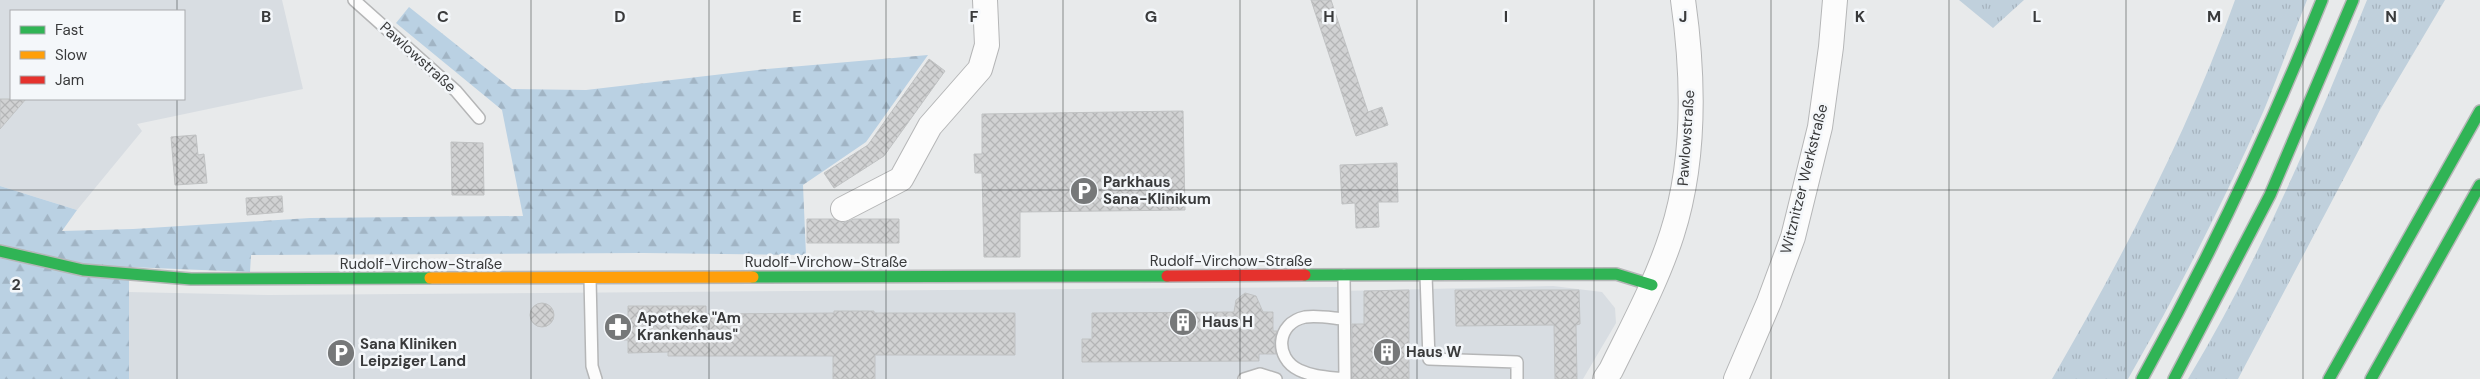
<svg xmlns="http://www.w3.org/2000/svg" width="2480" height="379" viewBox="0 0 2480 379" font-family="'DM Sans',sans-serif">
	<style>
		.built { fill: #d8dde2; fill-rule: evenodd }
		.grass { fill: url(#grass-tufts) }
		.forest { fill: url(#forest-firs) }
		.building { fill: url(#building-cross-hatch); stroke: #c0c2c3 }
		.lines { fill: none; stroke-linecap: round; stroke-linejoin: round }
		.lane-casing { stroke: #b5b6b7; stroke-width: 14 }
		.street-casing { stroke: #b5b6b7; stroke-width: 26 }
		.fast-casing { stroke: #b5b6b7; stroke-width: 14 }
		.slow-casing { stroke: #b5b6b7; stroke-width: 14 }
		.jam-casing { stroke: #b5b6b7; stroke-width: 14 }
		.lane { stroke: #fcfcfc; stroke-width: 11 }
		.street { stroke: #fcfcfc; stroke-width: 24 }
		.fast { stroke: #30b455; stroke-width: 11 }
		.slow { stroke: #ff9f0a; stroke-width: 11 }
		.jam { stroke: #e5322d; stroke-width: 11 }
		.grid { fill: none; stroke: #393a3b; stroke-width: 1; stroke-opacity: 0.55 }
		.labels { text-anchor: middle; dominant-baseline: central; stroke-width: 5; stroke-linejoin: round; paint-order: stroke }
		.street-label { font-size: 15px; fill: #393a3b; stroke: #f4f7fa }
		.poi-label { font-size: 15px; font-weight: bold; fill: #393a3b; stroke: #f4f7fa; text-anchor: start }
		.grid-label { font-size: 16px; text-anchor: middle; font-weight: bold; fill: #393a3b; stroke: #f4f7fa; stroke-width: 5; stroke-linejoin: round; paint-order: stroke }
	</style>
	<defs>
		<pattern id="grass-tufts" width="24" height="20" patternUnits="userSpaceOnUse" patternTransform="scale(1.25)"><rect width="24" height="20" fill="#c0d0dc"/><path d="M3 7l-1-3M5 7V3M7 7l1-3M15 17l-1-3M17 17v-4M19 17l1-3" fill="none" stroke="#a6b3be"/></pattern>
		<pattern id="forest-firs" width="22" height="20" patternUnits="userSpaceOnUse" patternTransform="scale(1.25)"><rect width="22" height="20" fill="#bad1e3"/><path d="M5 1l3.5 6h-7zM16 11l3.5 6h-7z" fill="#a1b4c4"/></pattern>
		<pattern id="building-cross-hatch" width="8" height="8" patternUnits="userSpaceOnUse" patternTransform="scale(1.25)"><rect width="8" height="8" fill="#d1d2d3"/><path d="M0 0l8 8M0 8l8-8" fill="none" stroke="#b4b5b6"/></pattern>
	</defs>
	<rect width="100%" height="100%" fill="#e8eaeb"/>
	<!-- built -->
	<path class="built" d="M0,0H282L303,89L137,124L142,131L77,210L0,186ZM11,11H184V99H11Z
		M1553,286L1602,292L1615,308L1616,323L1583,379H129L128,292L269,295L1340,287V291Z"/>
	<!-- grass -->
	<path class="grass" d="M1959,0H2024L1993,28Z
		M2235,0H2307C2292,37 2279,74 2264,110C2224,202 2178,292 2128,379H2052C2121,260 2189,130 2235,0Z
		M2367,0H2445L2381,108L2238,379H2188C2260,259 2315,129 2367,0Z"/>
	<!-- forest -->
	<path class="forest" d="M409,7L512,89L586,90L767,69L928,55L866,142L803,185L806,255L643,253L251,255L250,272L129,267V379H0V186L77,210L62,231L133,229L310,218L523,216L502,110L396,23Z"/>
	<!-- building -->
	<path class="building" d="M1311,0H1331L1368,112L1382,107L1388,125L1356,136Z
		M929,59L945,71L884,156L834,188L824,173L868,145Z
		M0,99H26L0,129Z
		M1183,111L1185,210L1020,212V257H984L982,173H975L974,154H982V114Z
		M196,135L198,155L204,154L207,183L175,185L171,137Z
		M451,142L483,143L484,195H452Z
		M1397,163L1398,202H1378L1379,227L1356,228L1355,203L1342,204L1340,165Z
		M282,196L283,212L247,215L246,198Z
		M807,219H834L843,223L854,219H899V243H807Z
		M1409,290V379H1352V324H1364V291Z
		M1455,290H1579L1580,324L1576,325L1577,379H1555L1554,325L1456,326Z
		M1245,293L1256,296L1263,312H1273V331H1277L1274,342L1276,354H1259V361L1082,362V339H1092V313L1234,312L1236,300Z
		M530 315a12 12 0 1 1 24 0a12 12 0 1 1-24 0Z
		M628,306H706V314L834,313V311H874V313H1015V355H875V379H833V356H668V352L628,353V340H617L618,320H628Z"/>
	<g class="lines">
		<defs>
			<path id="lane" d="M354,0L456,91L479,118
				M1344,275L1345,379
				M1426,275L1429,359L1517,362V379
				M590,278L592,366L596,379
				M1344,319C1332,318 1317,315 1305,317C1276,323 1274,358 1299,370C1314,377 1329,377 1345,379
				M1244,379L1260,374L1276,379"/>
			<path id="street" d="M843,209L901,179L930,126L980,69L987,45L985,0
				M1605,379L1611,370C1633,325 1657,281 1672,234C1696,159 1694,77 1683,0
				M1736,379L1769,302L1793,237L1820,127L1831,47L1835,0"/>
			<path id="fast" d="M0,251L83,270L191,279L430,278
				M1305,275L1616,274L1652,285
				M753,277L1167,276
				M2142,379C2210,256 2270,130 2322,0
				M2174,379L2270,195L2353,0
				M2329,379L2480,111
				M2371,379L2480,185"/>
			<path id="slow" d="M430,278L753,277"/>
			<path id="jam" d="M1167,276L1305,275"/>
		</defs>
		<!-- lane casing -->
		<use href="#lane" class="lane-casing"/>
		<!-- street casing -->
		<use href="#street" class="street-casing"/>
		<!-- fast casing -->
		<use href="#fast" class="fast-casing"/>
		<!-- slow casing -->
		<use href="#slow" class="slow-casing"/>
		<!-- jam casing -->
		<use href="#jam" class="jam-casing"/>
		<!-- lane -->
		<use href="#lane" class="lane"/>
		<!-- street -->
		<use href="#street" class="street"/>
		<!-- fast -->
		<use href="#fast" class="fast"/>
		<!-- slow -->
		<use href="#slow" class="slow"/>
		<!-- jam -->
		<use href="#jam" class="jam"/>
	</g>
	<!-- grid -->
	<path class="grid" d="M177,0V11M354,0V379M531,0V379M709,0V379M886,0V379M1063,0V379M1240,0V379M1417,0V379M1594,0V379M1771,0V379M1949,0V379M2126,0V379M2303,0V379M177,99V379M0,190H2480"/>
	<!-- icons -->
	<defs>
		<symbol id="parking-disc" viewBox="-11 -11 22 22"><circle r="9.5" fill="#767879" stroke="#f4f7fa"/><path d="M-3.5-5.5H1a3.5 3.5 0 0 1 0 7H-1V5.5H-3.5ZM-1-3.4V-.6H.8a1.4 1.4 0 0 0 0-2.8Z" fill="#fff"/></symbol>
		<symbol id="building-disc" viewBox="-11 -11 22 22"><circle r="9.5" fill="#767879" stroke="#f4f7fa"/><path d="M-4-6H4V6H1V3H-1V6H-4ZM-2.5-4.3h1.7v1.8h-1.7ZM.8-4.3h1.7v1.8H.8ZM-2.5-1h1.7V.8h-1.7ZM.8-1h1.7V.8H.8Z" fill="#fff"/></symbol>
		<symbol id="pharmacy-disc" viewBox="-11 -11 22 22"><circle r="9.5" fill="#767879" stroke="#f4f7fa"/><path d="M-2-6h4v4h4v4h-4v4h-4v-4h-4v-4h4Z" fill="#fff"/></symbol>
	</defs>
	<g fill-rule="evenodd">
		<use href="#parking-disc" x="1068" y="175" width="32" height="32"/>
		<use href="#building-disc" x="1167" y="306" width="32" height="32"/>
		<use href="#pharmacy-disc" x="602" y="311" width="32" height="32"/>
		<use href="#building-disc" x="1371" y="336" width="32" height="32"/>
		<use href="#parking-disc" x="325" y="337" width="32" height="32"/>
	</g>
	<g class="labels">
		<!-- street labels -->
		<g class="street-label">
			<text transform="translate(418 57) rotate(42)">Pawlowstraße</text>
			<text transform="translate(1686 138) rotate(-86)">Pawlowstraße</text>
			<text transform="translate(1804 179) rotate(-76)">Witznitzer Werkstraße</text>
			<text x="1231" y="261">Rudolf-Virchow-Straße</text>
			<text x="826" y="262">Rudolf-Virchow-Straße</text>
			<text x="421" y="264">Rudolf-Virchow-Straße</text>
		</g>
		<!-- poi labels -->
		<g class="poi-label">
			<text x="1103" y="182">Parkhaus<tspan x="1103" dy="17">Sana-Klinikum</tspan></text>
			<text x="637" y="318">Apotheke "Am<tspan x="637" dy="17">Krankenhaus"</tspan></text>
			<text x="1202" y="322">Haus H</text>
			<text x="360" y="344">Sana Kliniken<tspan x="360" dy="17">Leipziger Land</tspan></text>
			<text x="1406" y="352">Haus W</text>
		</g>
	</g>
	<g class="grid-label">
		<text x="266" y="22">B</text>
		<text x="443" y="22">C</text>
		<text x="620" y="22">D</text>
		<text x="797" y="22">E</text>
		<text x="974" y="22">F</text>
		<text x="1151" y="22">G</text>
		<text x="1329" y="22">H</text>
		<text x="1506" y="22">I</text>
		<text x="1683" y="22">J</text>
		<text x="1860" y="22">K</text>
		<text x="2037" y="22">L</text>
		<text x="2214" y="22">M</text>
		<text x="2391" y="22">N</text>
		<text x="16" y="290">2</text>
	</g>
	<!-- legend -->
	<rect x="10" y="10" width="175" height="90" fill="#f4f7fa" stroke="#a9abae"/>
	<rect x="20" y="26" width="25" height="8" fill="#30b455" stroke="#a9abae"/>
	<text x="55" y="35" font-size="15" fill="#393a3b">Fast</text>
	<rect x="20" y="51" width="25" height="8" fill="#ff9f0a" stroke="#a9abae"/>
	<text x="55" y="60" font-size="15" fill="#393a3b">Slow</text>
	<rect x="20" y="76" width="25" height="8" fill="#e5322d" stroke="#a9abae"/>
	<text x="55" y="85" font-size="15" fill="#393a3b">Jam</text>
</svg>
